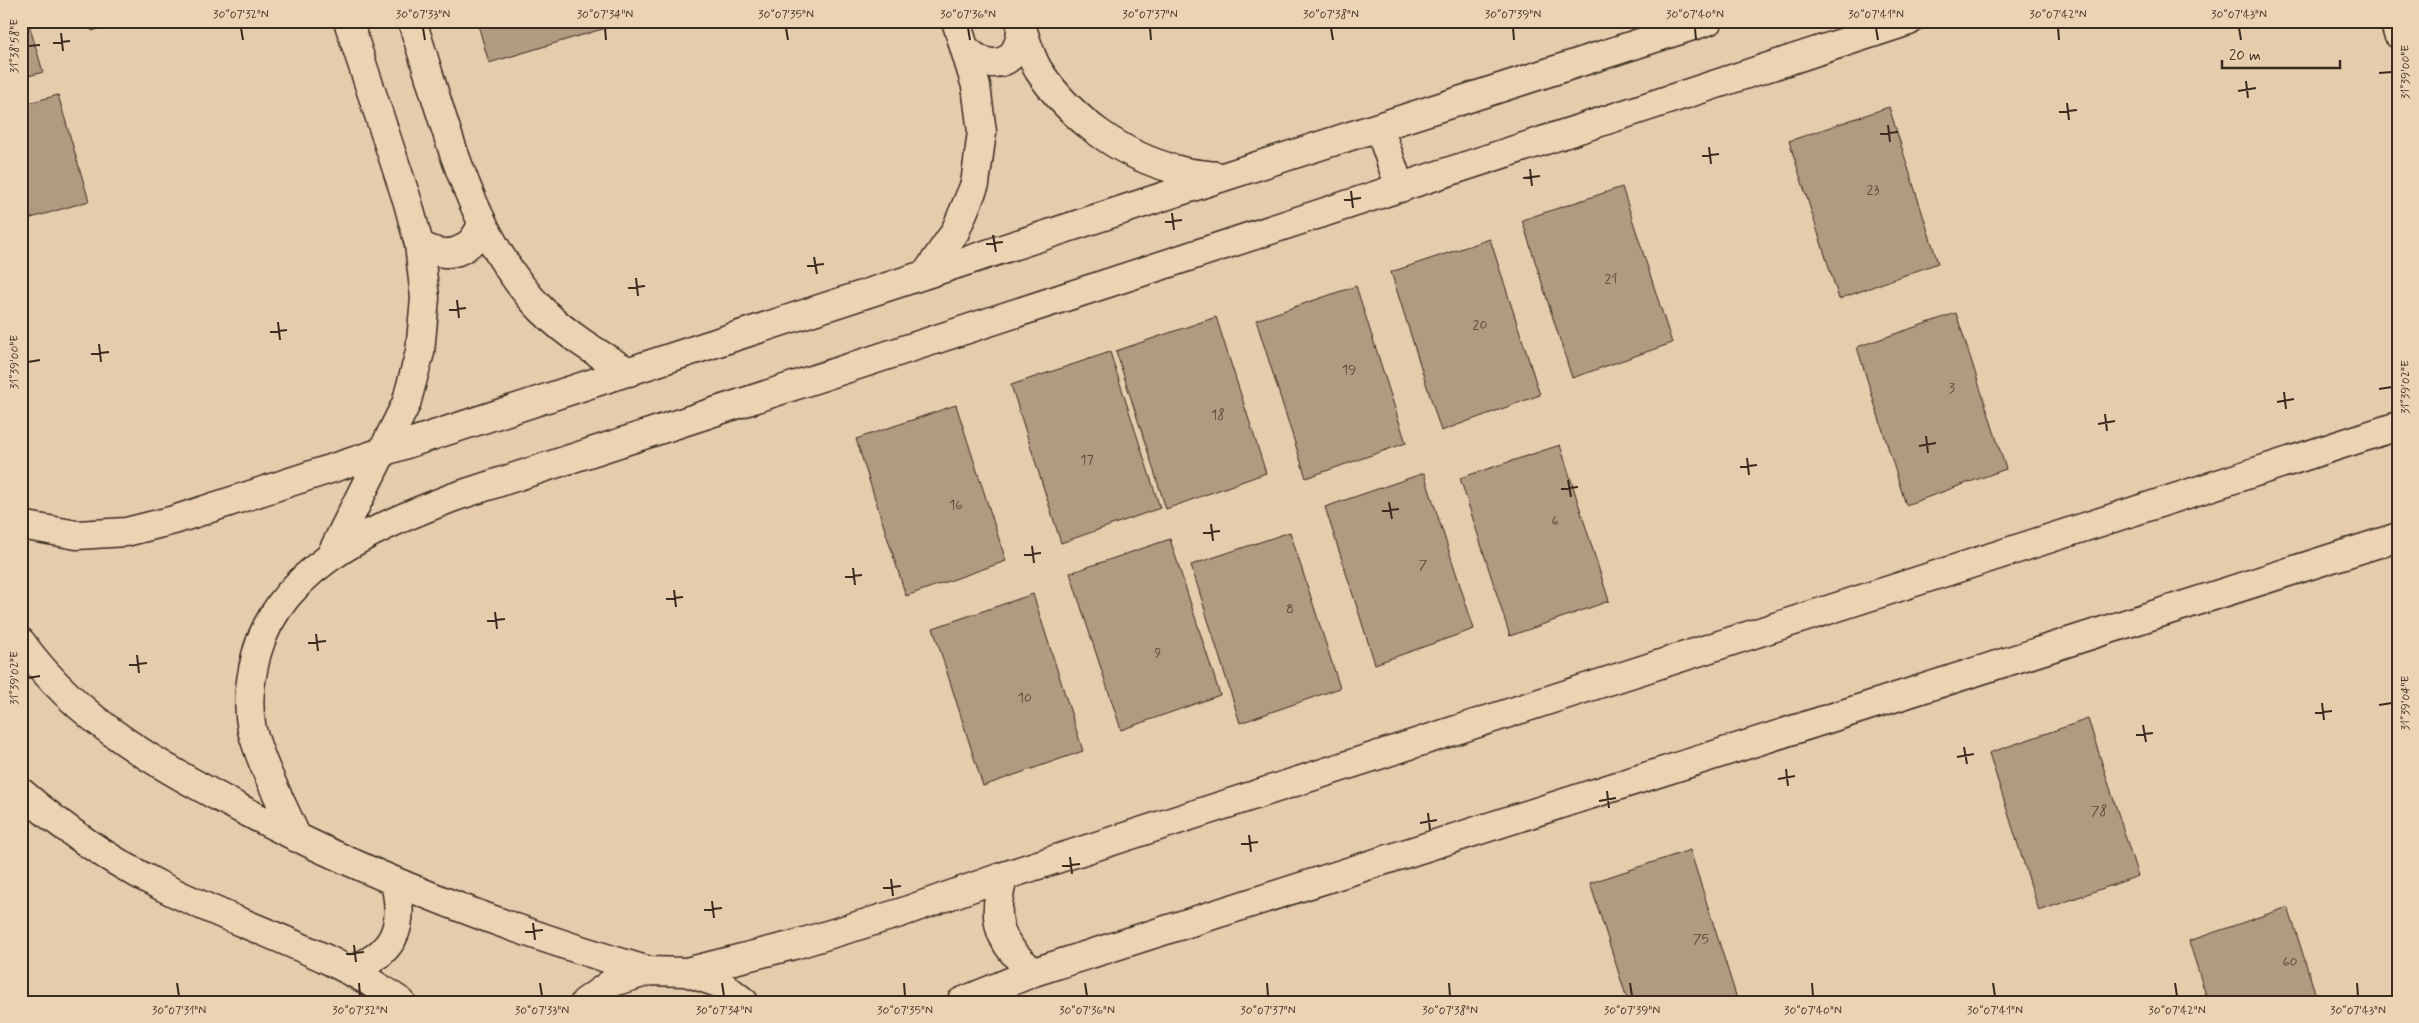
<svg xmlns="http://www.w3.org/2000/svg" width="2419" height="1023" viewBox="0 0 2419 1023" font-family="Mynerve,sans-serif">
	<style>
		.building { fill: #b09a80; stroke: #3b2a1e }
		.lines { fill: none; stroke-linecap: round; stroke-linejoin: round }
		.street-casing { stroke: #3b2a1e; stroke-width: 31 }
		.street { stroke: #ebd3b3; stroke-width: 28 }
		.ticks { fill: none; stroke: #3b2a1e; stroke-width: 2 }
		.labels { text-anchor: middle; dominant-baseline: central; stroke-width: 4; stroke-linejoin: round; paint-order: stroke }
		.number-label { font-size: 14px; fill: #584636 }
		.neatline { fill: none; stroke: #3b2a1e; stroke-width: 2 }
		.ticks-label { font-size: 12px; text-anchor: middle; fill: #3b2a1e }
	</style>
	<rect width="100%" height="100%" fill="#e4ccad"/>
	<filter id="ink" filterUnits="userSpaceOnUse"><feTurbulence type="fractalNoise" baseFrequency=".02" numOctaves="2"/><feDisplacementMap in="SourceGraphic" scale="10" xChannelSelector="R" yChannelSelector="G"/><feConvolveMatrix kernelMatrix="1 2 1 2 8 2 1 2 1" color-interpolation-filters="sRGB"/></filter>
	<g filter="url(#ink)">
		<!-- building -->
		<path class="building" d="M21,21H28L43,72L21,78Z
			M89,21H123L92,31Z
			M477,21H629L489,63Z
			M58,95L89,201L21,221V105Z
			M1889,107L1938,263L1839,299L1789,141Z
			M1622,187L1672,343L1572,378L1522,220Z
			M1490,239L1540,395L1441,431L1391,272Z
			M1356,286L1406,443L1306,478L1256,320Z
			M1956,313L2006,469L1906,505L1857,347Z
			M1216,317L1266,473L1166,509L1116,351Z
			M1110,352L1160,508L1061,543L1011,385Z
			M956,405L1006,561L906,596L856,439Z
			M1560,445L1609,601L1510,636L1460,478Z
			M1424,473L1474,629L1375,664L1325,507Z
			M1290,532L1340,688L1240,723L1191,565Z
			M1170,539L1220,695L1121,730L1070,573Z
			M1033,594L1083,751L983,786L933,628Z
			M2088,719L2138,876L2039,911L1989,753Z
			M1690,850L1738,1002H1628L1590,883Z
			M2288,907L2318,1002H2208L2189,941Z
			M2015,997L2017,1002H2000Z"/>
		<g class="lines">
			<defs>
				<path id="street" d="M412,21C444,118 469,236 542,310C568,336 599,354 629,372
					M1020,21C1025,37 1030,57 1039,71C1071,119 1122,156 1178,170C1190,174 1204,174 1216,176
					M2394,21L2398,34
					M965,48C991,76 1022,63 1021,25
					M1379,127L1400,188
					M419,244C446,261 470,254 482,224
					M926,274L955,232L975,184L982,132L976,86L956,21
					M21,525L77,535L126,532L174,520L1223,177L1708,21
					M331,555L406,404L420,352L425,298L419,244L408,203L348,21
					M21,642C79,723 160,766 245,811C375,879 509,930 649,971
					M21,792C64,829 109,860 159,885C238,926 328,950 401,1002
					M297,838C282,803 262,767 252,730C248,711 249,689 253,670C269,571 371,529 454,497L1909,21
					M1004,876C990,919 999,945 1034,972
					M349,971C393,954 406,929 395,883
					M686,972L721,984L744,1002
					M585,1002L613,982L649,971L686,972L794,945L900,913L1004,876L2398,426
					M961,1002L1034,972L2398,537"/>
			</defs>
			<!-- street casing -->
			<use href="#street" class="street-casing"/>
			<!-- street -->
			<use href="#street" class="street"/>
		</g>
	</g>
	<!-- ticks -->
	<path class="ticks" d="M241,28L243,40M423,28L425,40M605,28L606,40M786,28L788,40M968,28L970,40M1150,28L1151,40M1331,28L1333,40M1513,28L1514,40M1695,28L1696,40M1876,28L1878,40M2058,28L2059,40M2239,28L2241,40M61,33L63,51M53,43L70,41M28,46L40,45M2379,73L2392,72M2246,81L2248,98M2238,91L2256,88M2067,103L2069,120M2059,112L2077,110M1888,125L1890,142M1880,134L1898,132M1709,147L1711,164M1702,156L1719,154M1530,169L1532,186M1523,178L1540,176M1351,191L1353,208M1344,200L1361,198M1172,213L1174,230M1165,222L1182,220M993,235L996,252M986,244L1003,242M814,257L817,274M807,266L824,264M636,278L638,296M628,288L645,286M457,300L459,318M449,310L466,308M278,322L280,340M270,332L287,330M99,344L101,362M91,354L109,352M28,362L40,360M2379,389L2392,387M2284,392L2286,409M2277,402L2294,399M2105,414L2107,431M2098,424L2115,421M1926,436L1928,453M1919,446L1936,443M1747,458L1749,475M1740,467L1757,465M1568,480L1571,497M1561,489L1578,487M1389,502L1392,519M1382,511L1399,509M1211,524L1213,541M1203,533L1220,531M1032,546L1034,563M1024,555L1041,553M853,568L855,585M845,577L862,575M674,590L676,607M666,599L683,597M495,612L497,629M487,621L505,619M316,634L318,651M308,643L326,641M137,655L139,673M129,665L147,663M28,678L40,676M2322,703L2324,720M2379,705L2392,703M2315,713L2332,711M2143,725L2146,742M2136,735L2153,733M1964,747L1967,764M1957,757L1974,754M1786,769L1788,786M1778,779L1795,776M1607,791L1609,808M1599,801L1616,798M1428,813L1430,830M1420,823L1437,820M1249,835L1251,852M1241,844L1258,842M1070,857L1072,874M1062,866L1080,864M891,879L893,896M883,888L901,886M712,901L714,918M704,910L722,908M533,923L535,940M525,932L543,930M354,945L356,962M346,954L364,952M177,983L179,996M359,983L360,996M540,983L542,996M722,983L724,996M904,983L905,996M1085,983L1087,996M1267,983L1268,996M1449,983L1450,996M1630,983L1632,996M1812,983L1813,996M1993,983L1995,996M2175,983L2177,996M2357,983L2358,996"/>
	<g class="labels">
		<!-- number labels -->
		<g class="number-label">
			<text x="1873" y="190">23</text>
			<text x="1611" y="279">21</text>
			<text x="1480" y="325">20</text>
			<text x="1349" y="370">19</text>
			<text x="1952" y="388">3</text>
			<text x="1218" y="415">18</text>
			<text x="1087" y="460">17</text>
			<text x="956" y="505">16</text>
			<text x="1555" y="521">6</text>
			<text x="1423" y="565">7</text>
			<text x="1290" y="609">8</text>
			<text x="1158" y="653">9</text>
			<text x="1025" y="698">10</text>
			<text x="2099" y="811">78</text>
			<text x="1701" y="939">75</text>
			<text x="2290" y="962">60</text>
		</g>
	</g>
	<!-- margin -->
	<rect width="2419" height="1023" fill="none" stroke="#ebd3b3" stroke-width="55"/>
	<!-- scale -->
	<path d="M2222 60v8h118v-8" fill="none" stroke="#3b2a1e" stroke-width="2.5"/>
	<text x="2229" y="60" font-size="15" fill="#3b2a1e" stroke="#ebd3b3" stroke-width="4" paint-order="stroke">20 m</text>
	<rect x="28" y="28" width="2364" height="968" class="neatline"/>
	<g class="ticks-label">
		<text x="241" y="18">30°07'32"N</text>
		<text x="423" y="18">30°07'33"N</text>
		<text x="605" y="18">30°07'34"N</text>
		<text x="786" y="18">30°07'35"N</text>
		<text x="968" y="18">30°07'36"N</text>
		<text x="1150" y="18">30°07'37"N</text>
		<text x="1331" y="18">30°07'38"N</text>
		<text x="1513" y="18">30°07'39"N</text>
		<text x="1695" y="18">30°07'40"N</text>
		<text x="1876" y="18">30°07'41"N</text>
		<text x="2058" y="18">30°07'42"N</text>
		<text x="2239" y="18">30°07'43"N</text>
		<text transform="translate(14 46) rotate(-90)" y="4">31°38'58"E</text>
		<text transform="translate(2405 72) rotate(-90)" y="4">31°39'00"E</text>
		<text transform="translate(14 362) rotate(-90)" y="4">31°39'00"E</text>
		<text transform="translate(2405 387) rotate(-90)" y="4">31°39'02"E</text>
		<text transform="translate(14 678) rotate(-90)" y="4">31°39'02"E</text>
		<text transform="translate(2405 703) rotate(-90)" y="4">31°39'04"E</text>
		<text x="179" y="1014">30°07'31"N</text>
		<text x="360" y="1014">30°07'32"N</text>
		<text x="542" y="1014">30°07'33"N</text>
		<text x="724" y="1014">30°07'34"N</text>
		<text x="905" y="1014">30°07'35"N</text>
		<text x="1087" y="1014">30°07'36"N</text>
		<text x="1268" y="1014">30°07'37"N</text>
		<text x="1450" y="1014">30°07'38"N</text>
		<text x="1632" y="1014">30°07'39"N</text>
		<text x="1813" y="1014">30°07'40"N</text>
		<text x="1995" y="1014">30°07'41"N</text>
		<text x="2177" y="1014">30°07'42"N</text>
		<text x="2358" y="1014">30°07'43"N</text>
	</g>
</svg>
